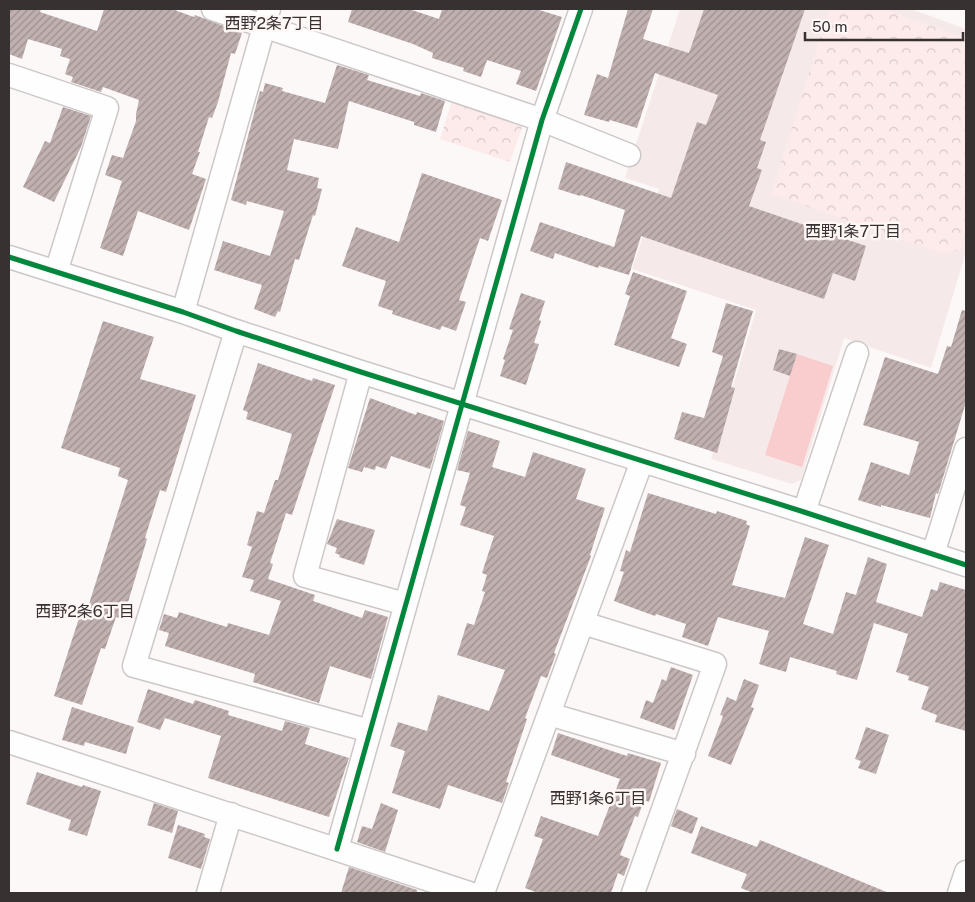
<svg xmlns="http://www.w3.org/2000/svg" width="975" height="902" viewBox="0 0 975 902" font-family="'Public Sans','Noto Sans JP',sans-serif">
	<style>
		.built { fill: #f6e9e9 }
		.park { fill: url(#park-crowns) }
		.water { fill: #f9cccd }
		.building { fill: url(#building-hatch) }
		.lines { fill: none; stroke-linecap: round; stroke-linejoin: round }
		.minor-casing { stroke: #cdc8c8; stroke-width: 25 }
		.minor { stroke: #fffefe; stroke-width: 22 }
		.cycleway-casing { stroke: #fff6f6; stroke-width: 8 }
		.cycleway { stroke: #00873e; stroke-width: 5 }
		.labels { text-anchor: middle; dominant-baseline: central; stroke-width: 5; stroke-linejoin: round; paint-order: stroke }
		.neighbourhood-label { font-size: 16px; fill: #373131; stroke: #fff6f6 }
	</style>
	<defs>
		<pattern id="park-crowns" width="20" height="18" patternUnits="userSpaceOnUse" patternTransform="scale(1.25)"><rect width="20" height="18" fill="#fdeaea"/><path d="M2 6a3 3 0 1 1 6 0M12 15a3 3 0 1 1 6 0" fill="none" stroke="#d9c9c9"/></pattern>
		<pattern id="building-hatch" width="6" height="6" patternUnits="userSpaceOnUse" patternTransform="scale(1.25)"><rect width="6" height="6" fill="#c0b0b0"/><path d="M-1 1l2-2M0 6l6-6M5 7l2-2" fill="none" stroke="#9d9090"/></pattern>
	</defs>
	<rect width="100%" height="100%" fill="#fdf8f8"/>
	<!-- built -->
	<path class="built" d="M680,9H911L966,29V252L931,368L844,338L801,480L792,484L711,459L756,310L632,269L659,189L625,178Z"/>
	<!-- park -->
	<path class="park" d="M829,9H884L966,38V228L960,250L943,254L771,194Z
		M452,101L523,125L510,162L440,139Z"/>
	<!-- water -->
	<path class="water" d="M797,354L833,366L802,467L765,455Z"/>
	<!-- building -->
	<path class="building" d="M9,9H41L40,12L97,31L104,9H174L177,11L194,17L195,15L242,33L235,54L231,53L218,102L212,118L209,117L198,152H200L192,174L206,179L189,230L138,211L123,256L100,248L122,181L105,175L112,155L123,158L136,121V114L139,100L103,87L101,92L71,82L73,77L65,74L70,59L60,56L62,49L28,39L22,59L9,54Z
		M352,9H409L439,19L442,9H536L562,17L536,91L516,84L521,71L487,60L481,77L463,71L464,68L432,58L433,53L413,44L348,22Z
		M628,9H653L643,39L689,53L704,9H805L760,140L766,142L757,168L762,170L749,206L866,246L855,281L833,273L824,299L641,236L629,275L599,266L598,268L555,253L553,259L530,251L540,222L614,247L625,210L581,195L580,196L558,189L566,162L671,198L697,122L706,125L718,95L655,73L637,128L610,120L609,122L584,115L597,74L608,78Z
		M337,65L369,75L367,80L420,96L421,93L445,101L436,132L414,125V122L349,101L338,149L294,139L287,170L319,178L317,188L322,189L315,216L313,215L299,260L295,259L280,312L278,311L275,317L254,309L262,285L214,270L223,241L270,256L284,211L247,201L246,205L231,200L260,91L263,92L265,83L283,88L282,91L325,103Z
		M63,107L91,116L81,147L54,202L23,187L45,141L50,143Z
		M422,173L502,200L488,241L480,238L459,300L466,302L456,331L442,326L440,330L392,314L393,311L378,306L386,281L342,266L356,227L399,242Z
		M633,272L687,291L671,338L687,344L679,367L614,345L630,296L625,294Z
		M521,293L545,301L539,320L541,321L534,343L539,344L526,385L500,376L505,360L503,359L513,330L509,329Z
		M726,303L753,311L731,387L735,388L717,453L674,439L682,412L704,418L723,356L712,352Z
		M962,310L966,311V402L938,494L936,493L930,518L881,505V507L858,500L871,462L909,475L919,442L863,425L885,357L938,374L947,346L951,347Z
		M103,321L154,337L140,379L196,395L166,492L160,490L145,538L147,539L123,619L116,617L105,649L101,648L82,705L54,696L79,618L84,620L128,480L118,476L120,468L61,448Z
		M779,349L797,354L790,376L773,370Z
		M258,363L312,381L313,378L335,385L292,515L286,513L270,563L273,564L268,579L315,595L313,601L362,618L365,610L388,617L371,679L330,666L319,703L253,682L255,674L165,646L169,633L159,630L164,614L177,618L179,612L227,627L228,623L269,635L281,601L250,591L254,580L242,577L252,547L247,545L257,511L264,513L275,480H278L292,434L246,419L248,412L243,410Z
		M370,398L416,415L417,412L444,421L430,469L391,456L386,469L376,466L375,470L364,467L362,472L348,468Z
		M468,431L500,441L492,467L525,477L533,452L586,469L576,499L605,508L590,555L591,556L554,653L556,654L547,678L541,676L525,718L527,719L506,782L509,783L502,803L448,785L440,809L392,793L405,751L390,746L398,722L427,731L438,695L489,711L505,670L457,655L467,623L474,625L485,592L482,591L487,575L482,573L494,536L460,525L466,507L460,505L470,473L457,470Z
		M648,493L716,514L717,511L747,521L746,524L750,526L732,585L785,598L805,537L829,545L803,624L833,634L846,592L856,595L868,557L887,564L876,602L922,617L931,589L937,591L940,582L966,590V731L935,722L937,715L921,709L929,687L908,680L909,676L896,672L908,634L874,623L857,680L836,674L837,671L790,657L786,672L759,664L769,631L718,617L708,646L682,637L686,624L656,614L655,616L614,601L624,572L620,571L626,550L630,552Z
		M337,519L375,530L364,565L339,557L340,555L335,553L337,548L327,544Z
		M671,667L693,675L674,730L640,718L646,700L653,703L662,679L666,681Z
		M744,679L759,685L751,707L754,708L731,765L708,756L723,716L720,715L727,697L736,701Z
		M148,689L193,704L195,700L229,711L228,715L282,731L285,721L310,728L305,744L349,758L329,817L208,778L221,736L165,718L160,730L137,722Z
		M72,707L134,727L126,754L85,742L84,746L62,740Z
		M866,727L889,735L876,774L858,768L861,761L855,759Z
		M558,733L627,756L628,753L661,763L649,802L644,800L638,817L635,816L620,855L630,859L624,876L618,873L611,893H538L525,888L543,839L534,836L541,816L598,836L620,779L551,755Z
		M37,772L82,787L83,785L101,791L87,836L68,830L71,820L26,804Z
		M154,803L178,811L172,833L147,825Z
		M381,803L398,810L385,852L357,842L362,826L372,829Z
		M677,809L698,818L692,834L671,826Z
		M178,825L205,834L204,837L210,839L201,869L168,858Z
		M701,826L757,847L760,840L889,893H753L741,888L747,874L691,853Z
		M349,867L417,890V893H341Z"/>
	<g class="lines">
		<defs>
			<path id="minor" d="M213,9L542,120L629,155
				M9,75L107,108L56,272
				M9,257L183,312L236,331L361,372L804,512L966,565
				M183,312L269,9
				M236,331L134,666L370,731
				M361,372L305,576L405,604
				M804,512L857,353
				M933,554L966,449
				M583,623L715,664L633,893
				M549,714L684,754
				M9,742L469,893
				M337,849L542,120L581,9
				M208,893L231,814
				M483,893L642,461
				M959,893L966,872"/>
		</defs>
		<!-- minor casing -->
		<use href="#minor" class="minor-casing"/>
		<!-- minor -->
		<use href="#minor" class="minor"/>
		<defs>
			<path id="cycleway" d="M9,257L183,312L236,331L361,372L804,512L966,565
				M337,849L542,120L581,9"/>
		</defs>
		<!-- cycleway casing -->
		<use href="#cycleway" class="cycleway-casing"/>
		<!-- cycleway -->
		<use href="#cycleway" class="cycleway"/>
	</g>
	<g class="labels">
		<!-- neighbourhood labels -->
		<g class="neighbourhood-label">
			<text x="274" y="23">西野2条7丁目</text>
			<text x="853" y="231">西野1条7丁目</text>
			<text x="85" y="611">西野2条6丁目</text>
			<text x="598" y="798">西野1条6丁目</text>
		</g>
	</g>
	<!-- border -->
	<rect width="975" height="902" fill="none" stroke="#373131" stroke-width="20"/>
	<!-- scale -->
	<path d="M805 32v8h158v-8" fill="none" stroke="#373131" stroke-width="2.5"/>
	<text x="812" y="32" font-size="15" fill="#373131" stroke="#fff6f6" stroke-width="4" paint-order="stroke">50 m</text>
</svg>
